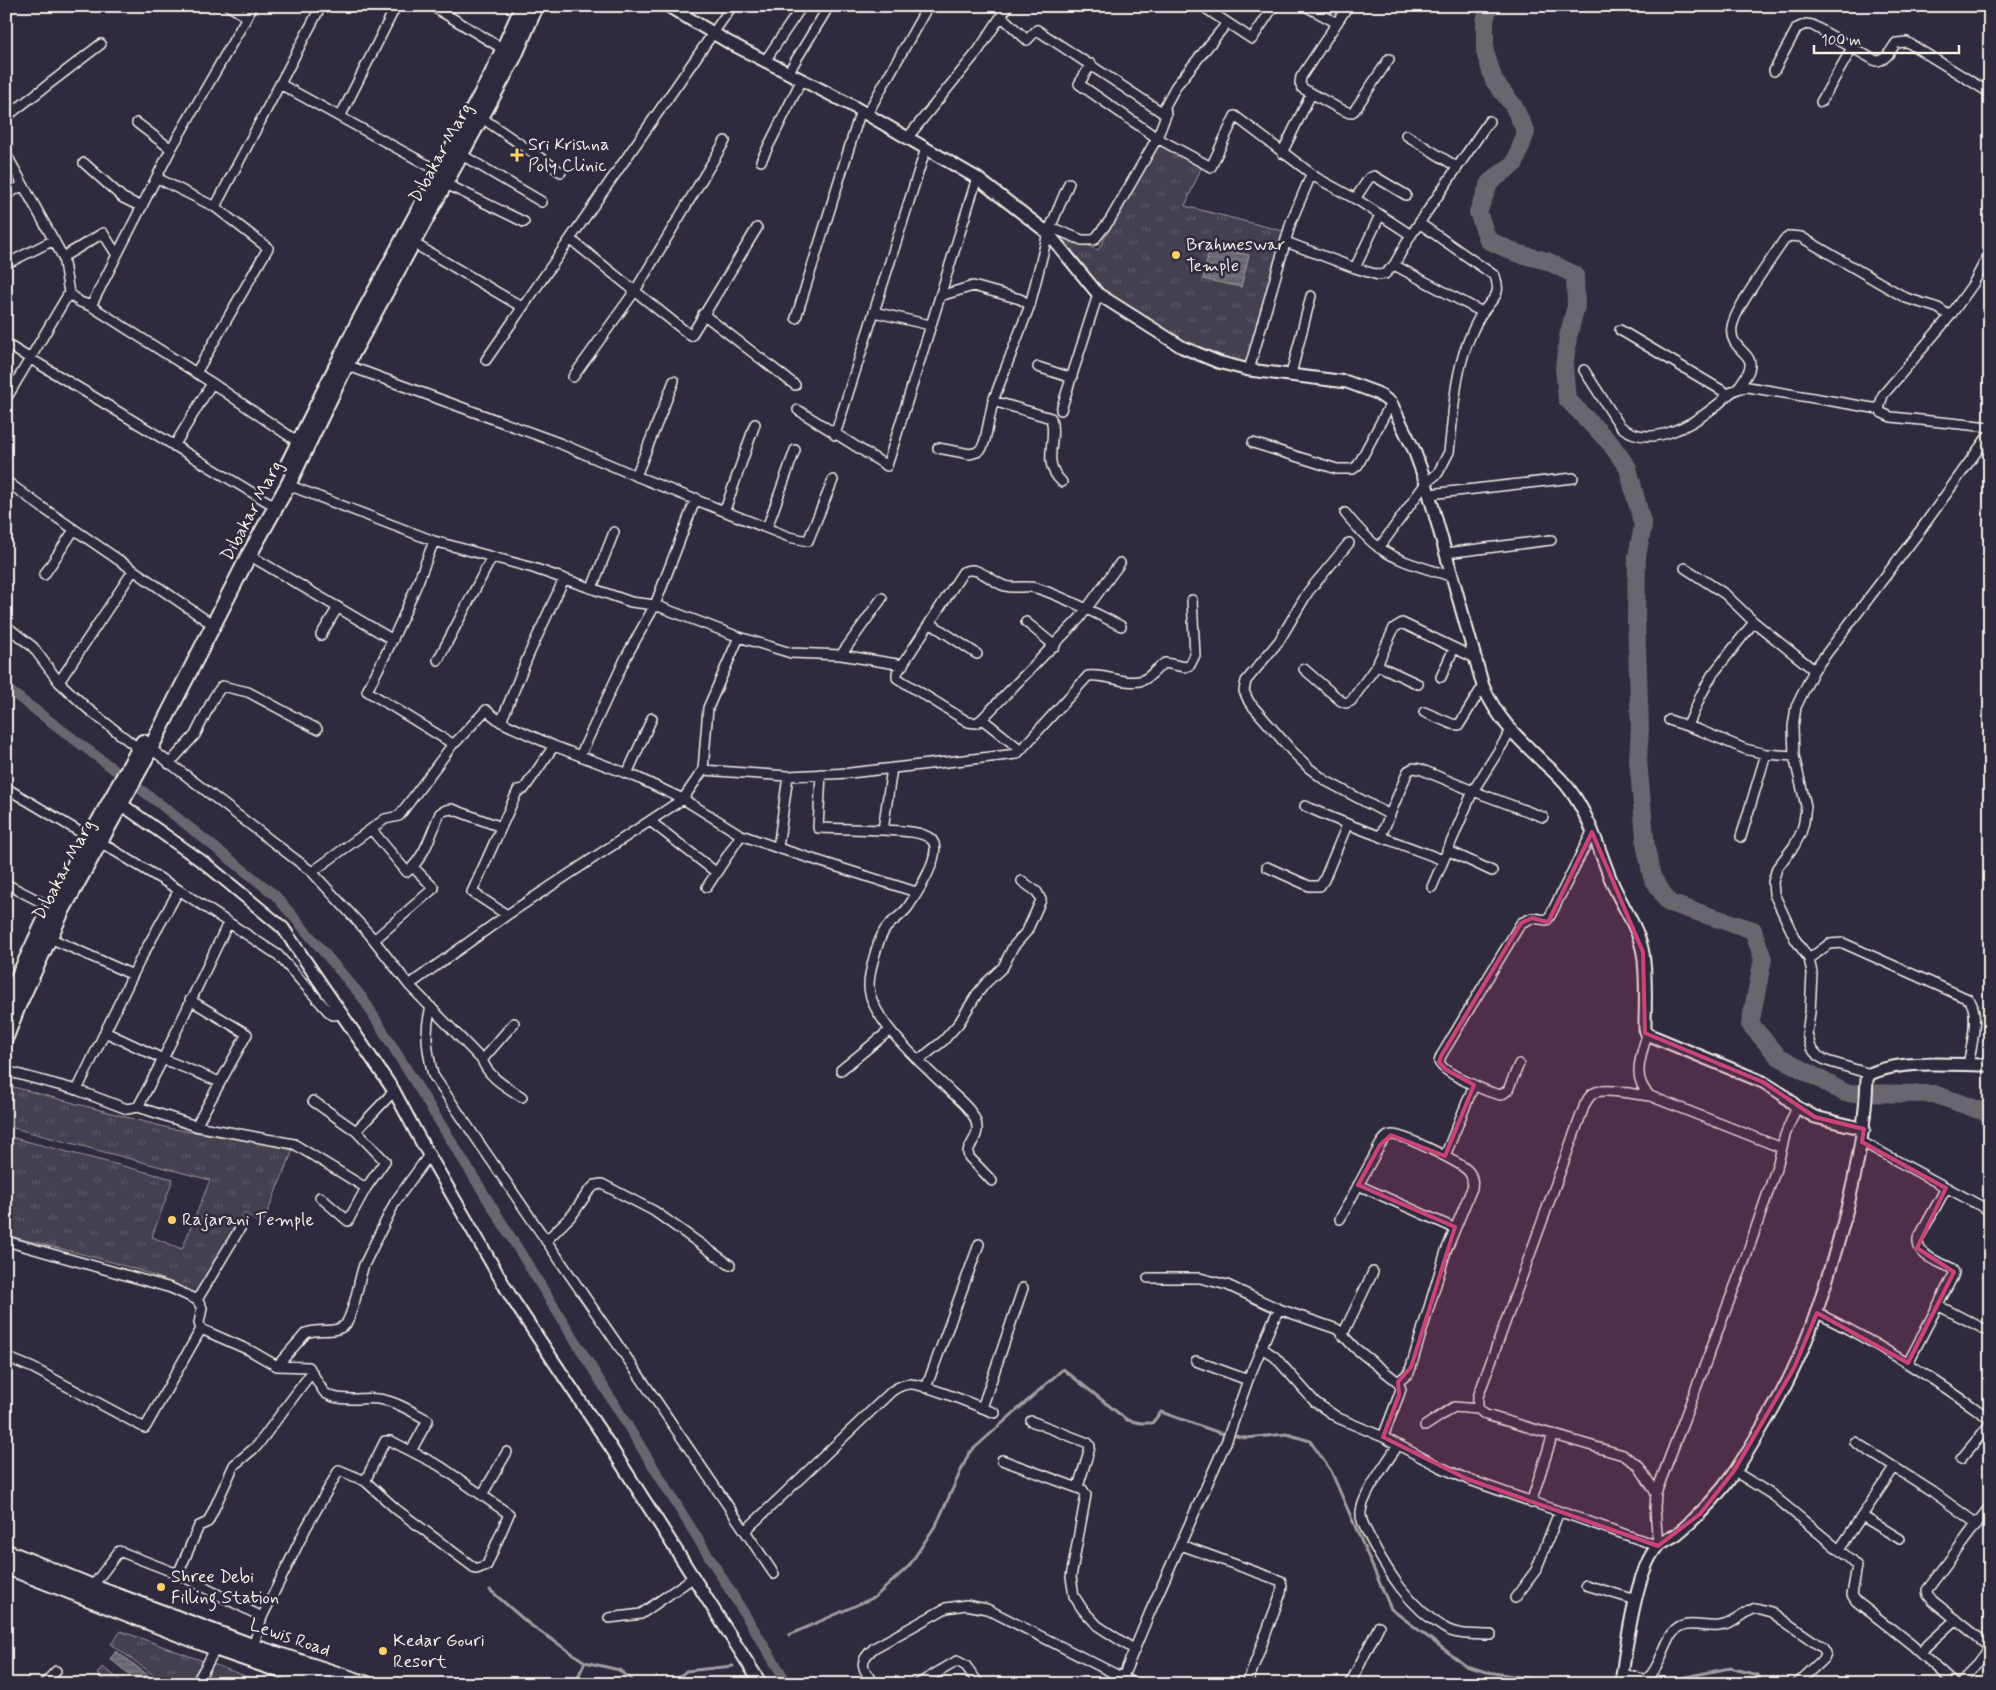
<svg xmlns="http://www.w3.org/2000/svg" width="1996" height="1690" viewBox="0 0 1996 1690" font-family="Mynerve,sans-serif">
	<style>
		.grass { fill: url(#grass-tufts); stroke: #9c989c }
		.water { fill: url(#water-rules); stroke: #a19ea0 }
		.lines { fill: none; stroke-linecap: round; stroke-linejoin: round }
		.stream { stroke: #a19ea0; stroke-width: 3 }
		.canal { stroke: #6a6670; stroke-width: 10 }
		.river { stroke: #6a6670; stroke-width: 18 }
		.minor-casing { stroke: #f4f1e8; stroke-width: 12 }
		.tertiary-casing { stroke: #f4f1e8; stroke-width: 15 }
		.secondary-casing { stroke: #f4f1e8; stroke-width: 18 }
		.primary-casing { stroke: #f4f1e8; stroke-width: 19 }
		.minor { stroke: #2f2a3d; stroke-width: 9 }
		.tertiary { stroke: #2f2a3d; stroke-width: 11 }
		.secondary { stroke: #2f2a3d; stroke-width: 14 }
		.primary { stroke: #2f2a3d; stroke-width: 15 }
		.marked { fill: #cc4377; fill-opacity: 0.2; stroke: #cc4377; stroke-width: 4; stroke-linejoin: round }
		.poi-dot { fill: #ffd166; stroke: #2f2a3d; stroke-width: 2 }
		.labels { text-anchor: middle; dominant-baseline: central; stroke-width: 5; stroke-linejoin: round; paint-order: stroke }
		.poi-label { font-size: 18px; fill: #f4f1e8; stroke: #2f2a3d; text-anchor: start }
		.street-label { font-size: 18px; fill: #f4f1e8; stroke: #2f2a3d }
	</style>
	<defs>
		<pattern id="grass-tufts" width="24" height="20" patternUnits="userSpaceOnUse" patternTransform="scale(1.25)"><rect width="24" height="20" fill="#454050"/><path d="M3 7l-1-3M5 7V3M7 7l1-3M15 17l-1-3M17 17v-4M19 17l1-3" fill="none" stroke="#605c69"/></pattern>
		<pattern id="water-rules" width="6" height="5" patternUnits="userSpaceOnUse" patternTransform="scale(1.25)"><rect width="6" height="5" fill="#6a6670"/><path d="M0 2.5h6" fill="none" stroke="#807c84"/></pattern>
	</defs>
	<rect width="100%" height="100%" fill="#2f2a3d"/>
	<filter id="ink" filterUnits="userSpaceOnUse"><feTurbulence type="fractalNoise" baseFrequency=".02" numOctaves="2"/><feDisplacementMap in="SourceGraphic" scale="10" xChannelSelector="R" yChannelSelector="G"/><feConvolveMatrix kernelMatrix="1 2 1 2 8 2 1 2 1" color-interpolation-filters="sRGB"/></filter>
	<g filter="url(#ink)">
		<!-- grass -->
		<path class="grass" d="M1158,142L1202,166L1185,206L1283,231L1245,365L1196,349L1103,290L1065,241L1066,236L1098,250Z
			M6,1085L168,1128L268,1144L293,1150L262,1225L244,1213L196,1294C137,1264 70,1252 6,1235V1136L173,1179L152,1237L182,1249L210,1180L6,1126Z
			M121,1631L203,1661L189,1684H166L111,1644Z
			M213,1664L266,1684H203Z
			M102,1667L123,1682L121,1684H99L103,1678L97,1674Z"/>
		<!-- water -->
		<path class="water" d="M1210,246L1249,255L1241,287L1203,279Z
			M116,1651L160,1684H142L110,1659Z"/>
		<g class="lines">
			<!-- stream -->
			<path class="stream" d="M490,1590L529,1624L585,1662
				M789,1635L875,1597L909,1566L937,1523L969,1453L1063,1369L1127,1420L1141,1423H1152L1161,1412L1220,1433L1246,1438L1287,1434L1310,1441L1331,1471L1391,1609L1466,1666L1487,1672L1566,1684
				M572,1684L577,1679L585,1662L619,1670L637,1684
				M672,1684L686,1671L733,1666
				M1588,1684L1620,1683
				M1650,1684L1730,1668L1757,1675L1764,1684"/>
			<!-- canal -->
			<path class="canal" d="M6,688L160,804L275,895L362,997L788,1684"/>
			<!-- river -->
			<path class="river" d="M1489,6L1485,21V52L1494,81L1513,105L1526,132L1515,163L1490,182L1478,212L1488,240L1516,253L1547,261L1575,275L1576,306L1568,337L1564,367L1567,399L1610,443L1628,468L1643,526L1637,556L1636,621L1640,728L1638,760L1646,848L1652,877L1669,903L1753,930L1763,959L1750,1024L1778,1056L1845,1093L1934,1094L1990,1114"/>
			<defs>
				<path id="minor" d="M229,6L247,17
					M321,6L280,84L444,174
					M432,6L503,49
					M1206,6L1205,8L1252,39L1274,6
					M1305,6L1337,23
					M1348,6L1301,77L1300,83L1302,88L1338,108L1350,113L1354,111L1389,59
					M1001,16L1027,40L1037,30L1166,115
					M1227,23L1176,86L1165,106L1166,115L1157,138L1211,167L1235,116L1317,178L1359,201L1411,235
					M765,61L802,6
					M1774,71L1797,28L1806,24L1812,25L1876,61C1886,61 1891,50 1896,43L1907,42L1990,93
					M788,73L829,6
					M1821,102L1852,48
					M867,114L928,6
					M6,117L101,44
					M340,117L396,6
					M482,118L561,172
					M137,123L171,149
					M1406,135L1457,167
					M908,137L978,51L1008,6
					M1282,153L1311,94
					M6,154L63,257L69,293L80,302L91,306L212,383L298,442
					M462,155L542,202
					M761,161L802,79
					M84,163L123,198L142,207
					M157,178L215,207L280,84
					M446,184L524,222
					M6,195L23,185
					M1355,199L1369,178L1374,176L1406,195
					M1050,227L1082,240H1094L1110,220L1157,138L1079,84L1091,64
					M570,239L691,336L757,228
					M1286,242L1355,268L1378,275L1385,274L1394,265L1411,235L1489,121
					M413,243L522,307
					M1990,252L1973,284L1950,316L1883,395L1879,409L1882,413L1891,417L1990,427
					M63,257L103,233L117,255
					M6,264L54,240
					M1394,265L1482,312
					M1355,268L1380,215
					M940,296L973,286L1020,299L1030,305L1048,233L1069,183
					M91,306L171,149L247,17L251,6
					M874,312L930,325
					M703,314L795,385
					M796,318L861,110
					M1620,330L1728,394
					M6,344L268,502
					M486,360L732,6
					M346,365L559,443L636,476L674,381
					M1038,367L1072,378
					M1249,370L1291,222L1311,175
					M1584,370L1620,426C1649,450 1691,426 1717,405C1728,396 1733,387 1748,387L1879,409
					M196,373L268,248L215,207
					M1291,374L1311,296
					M573,377L635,291L725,141
					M1739,387C1742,381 1747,376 1749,370C1756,352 1728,350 1732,327C1735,308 1772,259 1784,240L1790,236L1801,237L1906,298L1938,308L1950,316
					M6,399L69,293
					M993,401L1051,418C1058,442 1040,461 1062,482
					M798,410L887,466L977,178
					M1061,410L1098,294
					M835,435L926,148
					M1253,443L1337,469H1353L1358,465L1391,403
					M174,446L212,383
					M938,448L970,454L977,452L982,448L985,440L993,401L1030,305
					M636,476L789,537L808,541L833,480
					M6,481L43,508L206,620
					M288,485L434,541L533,568L631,602L655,605L739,637
					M1430,494L1573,478
					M725,510L755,424
					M1345,513C1355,525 1365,537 1378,547C1398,562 1429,569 1453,577
					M767,528L795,450
					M434,541C415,592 393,642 367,691L453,744L456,742L486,710L501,722L529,654L564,579
					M1349,543L1308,592L1279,641L1246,681L1244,691L1249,702L1291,750L1309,768L1326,781L1390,815
					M1379,548L1426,483L1438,473L1449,452C1454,411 1454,371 1472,332C1475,326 1478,318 1483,312C1493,297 1502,296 1495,276L1419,223
					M1446,553L1551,540
					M249,555L393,640
					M1685,568L1725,594L1754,622L1814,670
					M44,575L74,530
					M592,588L614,532
					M1026,622L1055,646
					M930,623L977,654
					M6,626L33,647L59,682L88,709L139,749
					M321,635L338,607
					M841,655L903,665
					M438,660L492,557
					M1377,665L1418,684
					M1304,669L1341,701L1346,703L1351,701L1377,665L1394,628L1402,623L1477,659
					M1441,677L1454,648
					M59,682L133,571
					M1424,712L1452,724L1459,725L1483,686
					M982,719L976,723L968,722L897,678V673L963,572C978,564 991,582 1005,586C1015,589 1026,585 1036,588C1063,596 1095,613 1121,626
					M1669,720L1699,730L1745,749L1766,754L1794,756
					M1688,726L1701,695L1712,675L1754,622
					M150,748L312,872L370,935L409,985L482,1060L514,1023
					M1021,750L982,719L1079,619L1120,563
					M580,756L626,657L655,605L696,498
					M169,764L195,735L214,697L222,686L248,692L317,729
					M703,770L708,708L739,637L791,653L841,655L882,598
					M627,774L652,718
					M821,774L818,828L883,830L892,768
					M788,776L778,848L741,835L683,799L703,770L788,776L850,773L1017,754L1088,676C1105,673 1126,686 1143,680C1152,676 1157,667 1165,663L1185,667L1190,665L1195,655L1192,600
					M6,788L90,838
					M1305,806C1350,827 1397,842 1443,860
					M650,821L717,873
					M371,829L407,872C425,857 431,834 440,813L446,810L452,809L501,827
					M883,830C896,831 920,830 931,839C945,852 916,895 908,907C901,917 890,921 884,931C877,943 869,972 869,986C870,1021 927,1068 951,1092C961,1101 977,1114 977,1128C978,1137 970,1144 968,1152L969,1157L992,1181
					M1381,836L1408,771L1413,768L1420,769L1473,791L1511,731
					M1741,837L1766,754
					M100,842L179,890L278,955L328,1011L333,1015L343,1014
					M778,848L916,892
					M1447,850L1492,871
					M1267,867L1309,886H1320L1324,880L1347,825
					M312,872L385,819L399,816L453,744
					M6,884L51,907
					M707,887L741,835
					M1432,887L1473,791L1543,817
					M179,890L141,958L105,1032L163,1059L228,923
					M507,915L472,892L518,790L524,789L554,746
					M50,938L133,975
					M374,940L434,888L413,867
					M1809,959L1829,944L1843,943L1968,999C1981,1010 1971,1049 1968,1065
					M409,985L507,915L683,799L636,777L554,746L501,722
					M190,1000L247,1034L196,1126
					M431,1007C424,1032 427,1050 433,1075C546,1242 662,1407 774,1574
					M1647,1034C1641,1057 1631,1078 1650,1096L1782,1148
					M482,1060C489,1078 507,1087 522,1097
					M919,1060L943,1041L959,1023L977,994L986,983L1003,967L1013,947L1027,931L1041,900L1037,892L1022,881
					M1519,1064L1508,1090L1501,1095C1489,1093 1443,1073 1439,1062L1441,1056L1521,923L1532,918L1547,920L1550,916L1592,832
					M841,1070L890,1030
					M6,1071L77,1090L127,1109L138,1107L196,1126L294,1144L366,1188L385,1161L356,1131
					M1870,1074L1827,1061L1818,1056L1811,1048L1807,1034L1810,1012L1812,973L1809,959L1795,939L1774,894L1773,882L1777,868L1794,846L1801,833L1804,822L1806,806L1794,756L1793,727L1796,707L1814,670L1919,532L1990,433
					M77,1090L105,1032
					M1650,1096C1636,1095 1608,1088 1596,1092C1590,1094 1588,1099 1585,1104L1478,1397C1477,1407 1478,1410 1486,1415L1623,1455L1638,1465L1656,1493
					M313,1101L356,1131L394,1091
					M138,1107L163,1059L220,1082
					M1862,1142L1990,1211
					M1445,1156L1474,1085
					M1358,1185L1454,1228
					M320,1197L348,1221L366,1188
					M1340,1219L1380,1145C1383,1141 1386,1135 1392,1135C1403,1134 1462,1163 1469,1172C1473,1177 1473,1182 1472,1188L1446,1251L1411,1367L1409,1373L1398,1382
					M6,1241L171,1288L197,1300
					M546,1241L573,1214L588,1192L595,1185L602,1184L654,1211L730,1265
					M1148,1278H1200L1227,1285L1279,1309L1337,1329L1355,1348L1398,1382L1401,1389L1399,1395L1383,1437
					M1939,1306L1990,1332
					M1817,1313C1878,1343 1935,1379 1990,1419
					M201,1329L251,1351L277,1366L309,1367C312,1372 323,1392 325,1393C340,1403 362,1397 378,1399C396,1401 412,1412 428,1420L411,1451
					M1343,1334L1373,1272
					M1262,1348L1275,1357L1315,1402L1338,1418L1383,1437L1440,1467L1467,1479L1658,1546L1655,1508L1656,1493L1746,1257L1778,1163L1785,1135L1797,1107
					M6,1357L33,1368L145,1428L201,1329L199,1323L202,1308L197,1300L242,1225
					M1196,1361L1248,1380
					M1908,1363L1953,1276L1954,1272L1951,1268C1938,1261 1916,1256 1918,1239L1946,1188
					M277,1366L306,1333C320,1327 334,1335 346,1324C357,1304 357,1285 364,1265L395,1202L429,1155
					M926,1388L979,1244
					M982,1408L1023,1288
					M1031,1421L1088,1443L1090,1446L1089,1451L1078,1487
					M1425,1426L1454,1407L1478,1409
					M385,1441H391L440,1466L509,1514L487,1565L476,1569L396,1509L365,1481Z
					M1855,1442L1933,1492L1977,1524
					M1398,1445C1388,1461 1362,1495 1361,1512C1360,1522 1367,1531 1371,1540C1389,1574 1409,1606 1443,1627C1456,1636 1476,1634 1491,1635
					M1961,1459L1990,1424
					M1002,1460L1083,1490L1086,1495L1071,1577L1074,1596L1083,1610L1098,1626L1135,1650
					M1734,1471L1774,1496L1850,1559L1857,1566L1852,1595L1856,1601L1912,1645L1955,1684
					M482,1495L507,1452
					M1531,1503L1553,1434
					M1862,1516L1900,1539
					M745,1531L892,1391C898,1387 903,1384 910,1384C926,1384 977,1406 995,1413
					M1181,1545L1281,1581L1282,1586L1281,1593L1247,1684
					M1839,1550L1894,1468
					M178,1574L199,1526L208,1522L234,1465L257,1446L312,1372
					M1586,1585L1636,1600
					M92,1587L119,1551L178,1574L262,1617L306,1528L339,1470L365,1481
					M1515,1598L1536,1570L1559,1512
					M609,1618L641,1614L694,1577
					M1989,1646L1933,1601L1928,1595L1927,1590L1990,1506
					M253,1647L262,1617
					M1920,1652L1956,1619
					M1622,1674L1644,1679L1648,1678C1660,1667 1663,1647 1672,1634C1684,1618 1701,1628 1719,1626C1734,1625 1743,1612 1756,1608L1771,1612L1823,1648L1826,1653L1824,1658L1797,1684
					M44,1684L56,1671
					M196,1684L216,1648
					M873,1684C863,1667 857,1663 874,1648L946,1608L966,1605L987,1609L1135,1684
					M918,1684L957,1661L966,1666L979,1684
					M1120,1684L1150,1612L1227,1440L1248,1380L1272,1323L1279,1309
					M1350,1684L1379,1626
					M1961,1684L1990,1645"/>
				<path id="tertiary" d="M668,6L728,42L849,104L977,178L1048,233L1098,294L1182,347L1218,362L1249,370L1347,382L1377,393L1391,403L1414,450L1426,483L1483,686C1498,720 1517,737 1544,763C1553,771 1563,780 1570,790C1590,817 1599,850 1611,880C1621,905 1638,926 1643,953C1647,978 1645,1004 1645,1029L1647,1034L1763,1082L1782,1094L1797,1107L1815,1117L1864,1129
					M114,799L207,865L283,928L394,1091L418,1136L511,1297L610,1446L761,1684
					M1621,1684C1625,1653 1636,1567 1658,1546C1663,1541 1671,1538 1677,1534C1699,1516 1720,1494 1736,1470C1757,1437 1778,1403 1794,1368C1813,1329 1824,1288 1837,1246C1853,1191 1865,1137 1867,1079L1870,1074C1900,1059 1955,1065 1990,1065"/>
				<path id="secondary" d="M288,464L357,325L492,74L523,6
					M6,1003L51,907L143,742
					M6,1037L18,1006L62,911L140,769L249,555L288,485L346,365L514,57L536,6"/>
				<path id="primary" d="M6,1552L92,1587L253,1647L366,1684
					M6,1566L216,1648L322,1684"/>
			</defs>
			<!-- minor casing -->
			<use href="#minor" class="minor-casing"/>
			<!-- tertiary casing -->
			<use href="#tertiary" class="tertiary-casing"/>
			<!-- secondary casing -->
			<use href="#secondary" class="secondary-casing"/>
			<!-- primary casing -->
			<use href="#primary" class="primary-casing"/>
			<!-- minor -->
			<use href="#minor" class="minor"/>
			<!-- tertiary -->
			<use href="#tertiary" class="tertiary"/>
			<!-- secondary -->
			<use href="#secondary" class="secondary"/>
			<!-- primary -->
			<use href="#primary" class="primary"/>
		</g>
	</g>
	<!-- marked area -->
	<path class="marked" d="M1592,832L1643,952L1645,1033L1763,1082L1815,1117L1864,1129L1862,1142L1946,1188L1917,1248L1954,1272L1908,1363L1817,1313L1794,1368L1734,1471L1700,1514L1658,1546L1467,1479L1383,1437L1399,1395L1398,1382L1411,1367L1455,1227L1358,1185L1380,1145L1391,1135L1445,1156L1474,1085L1445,1069L1439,1062L1441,1056L1521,923L1532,918L1548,922Z"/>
	<!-- markers -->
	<g class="poi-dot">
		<path d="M514.5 147.5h5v5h5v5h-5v5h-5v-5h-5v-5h5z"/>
		<circle cx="1176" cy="255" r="5"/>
		<circle cx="172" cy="1220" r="5"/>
		<circle cx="161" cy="1587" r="5"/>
		<circle cx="383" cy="1651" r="5"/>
	</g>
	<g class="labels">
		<!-- poi labels -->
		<g class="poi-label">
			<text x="528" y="145">Sri Krishna<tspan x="528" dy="21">Poly Clinic</tspan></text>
			<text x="1186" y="245">Brahmeswar<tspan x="1186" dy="21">Temple</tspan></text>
			<text x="182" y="1220">Rajarani Temple</text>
			<text x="171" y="1577">Shree Debi<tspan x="171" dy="21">Filling Station</tspan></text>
			<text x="393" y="1641">Kedar Gouri<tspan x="393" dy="21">Resort</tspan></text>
		</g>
		<!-- street labels -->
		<g class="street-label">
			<text transform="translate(441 153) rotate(-61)">Dibakar Marg</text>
			<text transform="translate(252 511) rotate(-62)">Dibakar Marg</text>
			<text transform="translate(64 870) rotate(-62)">Dibakar Marg</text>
			<text transform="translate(290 1638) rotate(19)">Lewis Road</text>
		</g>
	</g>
	<!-- margin -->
	<rect width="1996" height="1690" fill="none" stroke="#2f2a3d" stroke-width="25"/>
	<rect x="12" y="12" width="1971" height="1665" fill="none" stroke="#f4f1e8" stroke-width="2" filter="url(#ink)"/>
	<!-- scale -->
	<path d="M1814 45v8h145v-8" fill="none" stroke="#f4f1e8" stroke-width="2.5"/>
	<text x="1821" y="45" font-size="15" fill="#f4f1e8" stroke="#2f2a3d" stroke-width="4" paint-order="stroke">100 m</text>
</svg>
